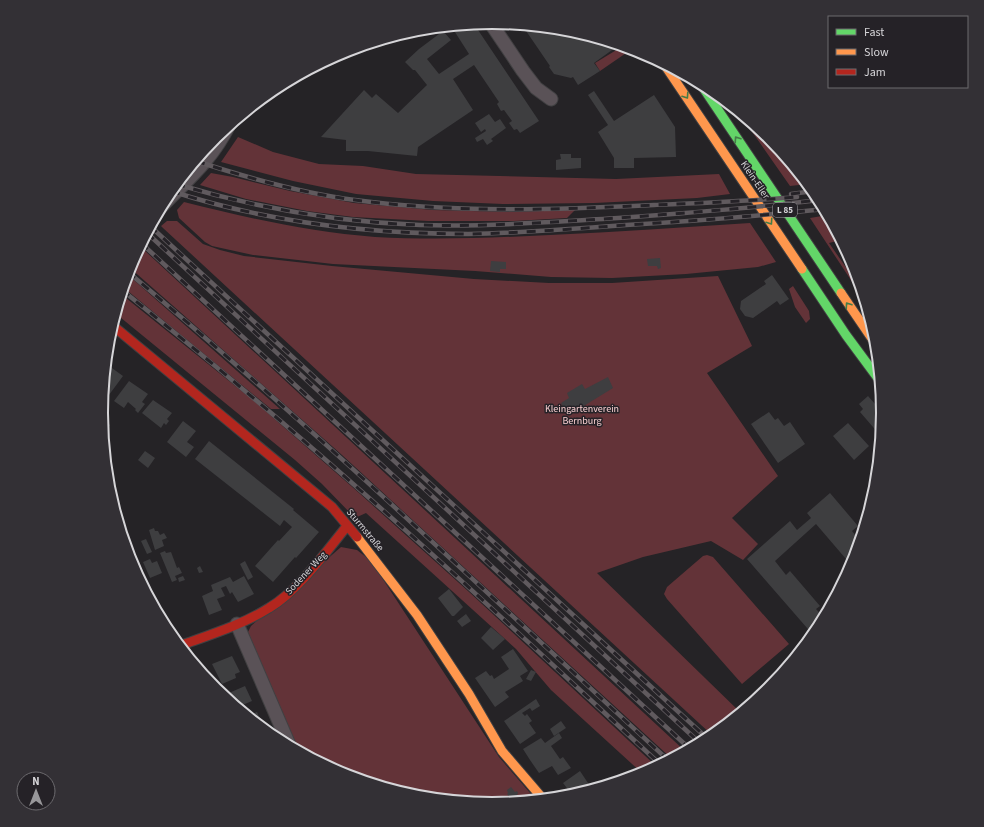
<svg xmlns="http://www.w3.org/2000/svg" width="984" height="827" viewBox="0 0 984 827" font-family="'Source Sans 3',sans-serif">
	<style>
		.green { fill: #633338 }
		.building { fill: #3e3e40 }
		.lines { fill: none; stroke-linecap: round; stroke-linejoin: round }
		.street-casing { stroke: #414042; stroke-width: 15 }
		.fast-casing { stroke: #414042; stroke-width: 11 }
		.slow-casing { stroke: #414042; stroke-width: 11 }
		.jam-casing { stroke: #414042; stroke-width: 11 }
		.street { stroke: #5a5257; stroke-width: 13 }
		.fast { stroke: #63d668; stroke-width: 9 }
		.slow { stroke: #ff974d; stroke-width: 9 }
		.jam { stroke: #b3261e; stroke-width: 9 }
		.rail-casing { stroke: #605a5e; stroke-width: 4.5 }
		.rail { stroke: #252227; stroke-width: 3; stroke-dasharray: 9; stroke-linecap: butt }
		.oneway { stroke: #447c48 }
		.labels { text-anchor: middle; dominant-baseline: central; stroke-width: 3; stroke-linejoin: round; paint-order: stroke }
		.shield { fill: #252227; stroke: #a19fa3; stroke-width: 1 }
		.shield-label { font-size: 9px; font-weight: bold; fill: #d6d5d8 }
		.street-label { font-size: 10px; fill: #d6d5d8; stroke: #252227 }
		.park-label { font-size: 10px; fill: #f9cfd1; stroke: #252227 }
		.rim { fill: none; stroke: #d6d5d8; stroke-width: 2 }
	</style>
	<rect width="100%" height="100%" fill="#252326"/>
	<!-- green -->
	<path class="green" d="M623,46L632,49L600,71L595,63Z
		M753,123L769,137L808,184L790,186L748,126Z
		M238,137L273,152L319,164L363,166L416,174L616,179L719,174L730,194L697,198L594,203L503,204L433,201L356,194L293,181L221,162Z
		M211,173L233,177L290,191L354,203L433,210L515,212L575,210L567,218L514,221H428L353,217L307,211L246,199L200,185Z
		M184,202C247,218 310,232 375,237C433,240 492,238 550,235C617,232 683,227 750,223L776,262L758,267L686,274L612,278L551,277L475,271L333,264L253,255L212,246L205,242L179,218L177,210Z
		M828,215L841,240L829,243L861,289L866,303L810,218Z
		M167,221H177L203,244L220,250L244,256L332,266L474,279L549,283H612L718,276L752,346L707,373L778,476L732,518L758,544L743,560L711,541L643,557L597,573L741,713L713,736L163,228L161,226Z
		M138,249L141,251L143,249L686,752L672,759L342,455L129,267Z
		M127,274L280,409H271L123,287Z
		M793,286L809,311L810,319L806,323L795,307L789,289Z
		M121,294L254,401L358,492L468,591L657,767L643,774L551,690L516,649L366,513L355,518L322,484L295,460L115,313Z
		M341,547L357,550L371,561L499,757L537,801L492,805L415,797L389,789L369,780L365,782L342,775L297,751L247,634L251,626Z
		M707,555L713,557L789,644L742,684L667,599L664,594L667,587L703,556Z"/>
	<!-- building -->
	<path class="building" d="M474,24L539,121L520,133L517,129L514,130L509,123L512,121L504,110L501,111L497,104L499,102L474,65L453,79L473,110L418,147L417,156L368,151H346V140L321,137L364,90L372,98L376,94L398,113L427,85L415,70H413L405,62L419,49L443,31L451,40L427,59L439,74L469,54L453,29L449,31L446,27Z
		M522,25L569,30L619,45L594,63L600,71L578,85L573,77L571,78L554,74L549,67L550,66Z
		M594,91L614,121L654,95L675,127L676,157L634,158V168H614V158L598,132L608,125L588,95Z
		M489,114L495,122L500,119L506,128L491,139L493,141L487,145L483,139L477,142L475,138L486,131L485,129L481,132L475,123Z
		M560,154H571V158H581V168L556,170V160L561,159Z
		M660,258L661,268L658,269L657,266H648L647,259Z
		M491,261L506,262V269H500V272L490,271Z
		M772,275L789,299L780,305L777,301L753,318L745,316L740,309L741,301L766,284L764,281Z
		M105,363L123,376L106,399L102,396Z
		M608,377L613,388L574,412L571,407L564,410L561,403L569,398L567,393L582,384L585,389Z
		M129,381L148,394L142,402L145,404L138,413L135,410L136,409L128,402L124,408L114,401Z
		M868,396L883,413L882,431L879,434L860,412L863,409L859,404Z
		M153,400L172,413L167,419L169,421L166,425L164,423L161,428L142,413Z
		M769,412L775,420L778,418L784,426L790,422L805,444L778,463L751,424Z
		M101,418L110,425L103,434L101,422Z
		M183,421L196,431L187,442L194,447L186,457L167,442Z
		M848,423L869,446L854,460L833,436Z
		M209,441L294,509L293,510L319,532L296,558L295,557L273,582L255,566L278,540L279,541L292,527L284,520L280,526L195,459Z
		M145,451L155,458L148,468L138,460Z
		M830,493L858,526L852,531L860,541L852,566L816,524L775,561L786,575L790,571L820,606L816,609L824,618L814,636L747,559L790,521L797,530L811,518L807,513Z
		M154,528L155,531H158L160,535L164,533L167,538L162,540L164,546L155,550L149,530Z
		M146,539L152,552L147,554L141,541Z
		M165,551L166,553L171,552L177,568L179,567L182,573L175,576L177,580L172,582L160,553Z
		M150,559L152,563L157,561L162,573L150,578L143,562Z
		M245,561L253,577L248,580L240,564Z
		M200,566L203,572L199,573L197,568Z
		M183,576L185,580L179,582L178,578Z
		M244,576L254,594L238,602L232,592L230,594L226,586L221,588L225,596L217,599L222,610L209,615L202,596L213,591L211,585L230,577L233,582Z
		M449,589L463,607L454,616H452L438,598Z
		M466,614L471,621L462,627L457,621Z
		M491,627L505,639L493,650L481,638Z
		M513,649L528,671L520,676L523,681L505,692L509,697L495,707L475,678L486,671L490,676L492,675L494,679L509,669L501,657Z
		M232,656L240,672L235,674L236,678L222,684L212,664Z
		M531,670L536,672L531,681L526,679Z
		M245,686L252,701L240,706L242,713L222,696Z
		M536,699L540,706L532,711L530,708L522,713L525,716L527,714L532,721L529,723L536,733L520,744L504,721Z
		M257,712L263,727L261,728L247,716Z
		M561,721L566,728L554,736L550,729Z
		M559,733L562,738L551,746L560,759L563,757L571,768L558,775L552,766L539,773L530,760L543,752L530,760L523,749L541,738L545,743Z
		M580,771L590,786L592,785L596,789L573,796L563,783Z
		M511,787L515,792L517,791L518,793L517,795L518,797L512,801L507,794L508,793L507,790Z"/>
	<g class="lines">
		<defs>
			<path id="street" d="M490,22L523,71L536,88L551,99
				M160,208C187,180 211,161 229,125
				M237,624L290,747"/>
			<path id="fast" d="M700,83L841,293
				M802,269L846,335L880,381"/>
			<path id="slow" d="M664,64L802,269
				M841,293L877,346
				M357,537L417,615L469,694L502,751L544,800"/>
			<path id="jam" d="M112,325L332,507L357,537
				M179,646C209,635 242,625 269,608C298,591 326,552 347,526"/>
		</defs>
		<!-- street casing -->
		<use href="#street" class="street-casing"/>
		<!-- fast casing -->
		<use href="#fast" class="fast-casing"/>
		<!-- slow casing -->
		<use href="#slow" class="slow-casing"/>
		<!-- jam casing -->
		<use href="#jam" class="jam-casing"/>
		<!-- street -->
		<use href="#street" class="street"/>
		<!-- fast -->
		<use href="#fast" class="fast"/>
		<!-- slow -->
		<use href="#slow" class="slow"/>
		<!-- jam -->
		<use href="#jam" class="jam"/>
		<defs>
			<path id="rail" d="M196,161C248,178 301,193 355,200C454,213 554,210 654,205C701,203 749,201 797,197
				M176,184C256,208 337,222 420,225C486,227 553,222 618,218C686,213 753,208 819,200
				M171,191C266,222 368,234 468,234C521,233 574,229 626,225C693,221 759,216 825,209
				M791,194L814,191
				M150,226L709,740
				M147,233L701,744
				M141,243L690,749
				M128,272C314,428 490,596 669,761
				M122,290C203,355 282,421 360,490C462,579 561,673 661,765"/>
		</defs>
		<!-- rail casing -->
		<use href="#rail" class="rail-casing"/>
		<!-- rail -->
		<use href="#rail" class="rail"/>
	</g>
	<!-- one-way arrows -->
	<defs><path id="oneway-chevron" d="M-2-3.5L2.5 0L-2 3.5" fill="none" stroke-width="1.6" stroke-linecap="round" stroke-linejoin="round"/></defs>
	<g class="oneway">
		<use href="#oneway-chevron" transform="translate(686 96) rotate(56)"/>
		<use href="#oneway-chevron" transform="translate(737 139) rotate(-124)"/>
		<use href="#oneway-chevron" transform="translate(770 222) rotate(56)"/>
		<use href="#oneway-chevron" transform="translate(848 305) rotate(-124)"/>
	</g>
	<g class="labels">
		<!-- shield labels -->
		<rect class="shield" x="773" y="203" width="24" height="14" rx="3"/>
		<g class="shield-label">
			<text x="785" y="210">L 85</text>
		</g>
		<!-- street labels -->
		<g class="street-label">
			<text transform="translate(755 180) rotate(56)">Klein-Eller</text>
			<text transform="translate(365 530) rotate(50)">Sturmstraße</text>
			<text transform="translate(306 573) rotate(-47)">Sodener Weg</text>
		</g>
		<!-- park labels -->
		<g class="park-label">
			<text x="582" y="409">Kleingartenverein<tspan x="582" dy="12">Bernburg</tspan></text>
		</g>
	</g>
	<!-- crop -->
	<path d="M0 0H984V827H0ZM108 413a384 384 0 1 1 768 0a384 384 0 1 1-768 0Z" fill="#333035" fill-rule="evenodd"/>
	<path class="rim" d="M108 413a384 384 0 1 1 768 0a384 384 0 1 1-768 0Z"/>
	<!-- legend -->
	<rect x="828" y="16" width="140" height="72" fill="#252227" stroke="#6c6a6e"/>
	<rect x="836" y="29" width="20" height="6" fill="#63d668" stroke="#6c6a6e"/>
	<text x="864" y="36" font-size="12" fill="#d6d5d8">Fast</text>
	<rect x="836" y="49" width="20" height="6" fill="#ff974d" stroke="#6c6a6e"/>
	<text x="864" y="56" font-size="12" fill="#d6d5d8">Slow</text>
	<rect x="836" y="69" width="20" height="6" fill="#b3261e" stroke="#6c6a6e"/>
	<text x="864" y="76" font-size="12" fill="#d6d5d8">Jam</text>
	<!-- north arrow -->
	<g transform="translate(36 791)"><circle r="19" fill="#252227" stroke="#6c6a6e"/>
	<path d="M0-3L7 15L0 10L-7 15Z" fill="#98979a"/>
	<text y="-6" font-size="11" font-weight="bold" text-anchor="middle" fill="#d6d5d8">N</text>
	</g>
</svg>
